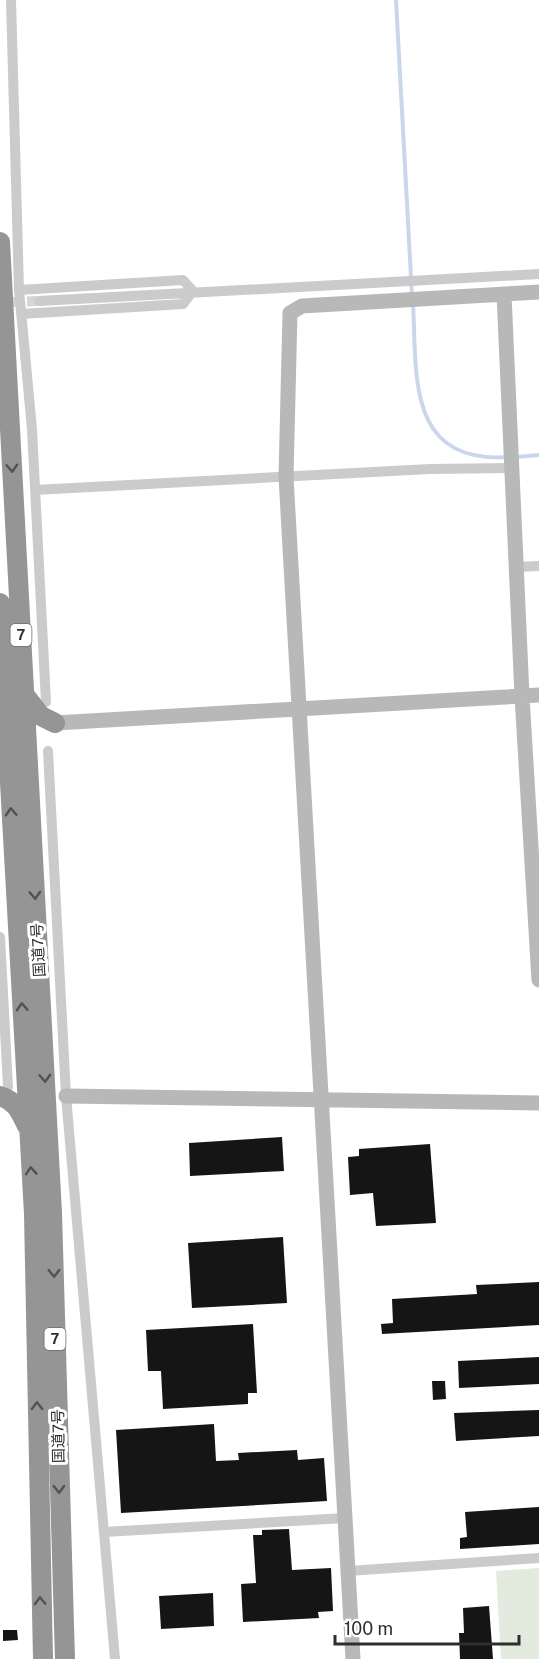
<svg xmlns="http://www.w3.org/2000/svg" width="539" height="1659" viewBox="0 0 539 1659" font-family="'Public Sans','Noto Sans JP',sans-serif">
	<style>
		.green { fill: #e2ebdd }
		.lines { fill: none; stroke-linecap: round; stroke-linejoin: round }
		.stream { stroke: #cad7ea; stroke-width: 4 }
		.building { fill: #151515 }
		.street-tunnel { stroke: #d5d5d5; stroke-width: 10; stroke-dasharray: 10 5; stroke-linecap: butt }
		.street { stroke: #cbcbcb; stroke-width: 10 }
		.secondary { stroke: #b8b8b8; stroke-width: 15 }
		.highway { stroke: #959595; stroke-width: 20 }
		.oneway { stroke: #525252 }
		.labels { text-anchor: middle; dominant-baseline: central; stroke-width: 6; stroke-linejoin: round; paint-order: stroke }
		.shield { fill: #fff; stroke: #6d6d6d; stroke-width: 1.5 }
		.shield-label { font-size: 14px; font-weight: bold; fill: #2e2e2e }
		.street-label { font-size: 15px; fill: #2e2e2e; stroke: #fff }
	</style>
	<rect width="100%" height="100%" fill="#fff"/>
	<!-- green -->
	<path class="green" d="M539,1568V1659H501L496,1571Z"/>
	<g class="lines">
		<!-- stream -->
		<path class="stream" d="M396,0L412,296
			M413,303C417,376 406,464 509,457
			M516,457L539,455"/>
	</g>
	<!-- building -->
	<path class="building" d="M282,1137L284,1171L190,1176L189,1143Z
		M430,1144L436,1223L376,1226L373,1193L350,1195L348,1157L359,1156V1149Z
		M283,1237L287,1303L192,1308L188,1243Z
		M539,1282V1325L382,1334L381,1324L393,1323L392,1299L477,1294L476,1285Z
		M253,1324L257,1393H248V1404L163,1409L161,1371H148L146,1330Z
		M539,1357V1384L459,1388L458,1361Z
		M432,1381H445L446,1399L433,1400Z
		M539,1410V1436L456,1441L454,1413Z
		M214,1424L216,1461L239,1460L238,1453L297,1450L298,1460L324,1458L327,1501L121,1513L116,1430Z
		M539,1507V1544L460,1549V1538L467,1537L465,1512Z
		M289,1529L292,1570L331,1568L333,1611L318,1612L319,1618L243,1622L241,1584L256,1583L253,1535H262V1530Z
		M213,1593L214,1626L161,1629L159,1596Z
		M489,1606L493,1659H460L459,1633H464L463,1608Z
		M3,1630H17L18,1640L3,1641Z"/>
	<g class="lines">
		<!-- street-tunnel -->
		<path class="street-tunnel" d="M12,302L39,301"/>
		<!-- street -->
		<path class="street" d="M11,0L19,290L32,429L46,702
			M19,290L183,280L193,291
			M39,301L539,274
			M21,314L183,304L193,291
			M35,490L430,469L511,468
			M517,567L539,566
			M48,751L66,1096L115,1659
			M0,937L8,1087
			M104,1532L345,1518
			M348,1571L539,1558"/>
		<!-- secondary -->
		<path class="secondary" d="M504,294L522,696L539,980
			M55,723L539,695
			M66,1096L539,1103
			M353,1659L286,477L290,313L302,306L539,292"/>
		<!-- highway -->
		<path class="highway" d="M0,242L52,1213L65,1659
			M0,603L34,1214L43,1659
			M24,694L41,716L55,723
			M0,1096C16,1101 20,1111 27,1126"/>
	</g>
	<!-- one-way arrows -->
	<defs><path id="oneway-chevron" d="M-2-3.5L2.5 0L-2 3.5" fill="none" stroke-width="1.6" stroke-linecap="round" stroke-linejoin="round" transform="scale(1.5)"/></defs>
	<g class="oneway">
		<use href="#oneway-chevron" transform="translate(12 468) rotate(87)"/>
		<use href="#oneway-chevron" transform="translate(11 812) rotate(-93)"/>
		<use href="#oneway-chevron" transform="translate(35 895) rotate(87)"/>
		<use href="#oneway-chevron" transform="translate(22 1007) rotate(-93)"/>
		<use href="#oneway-chevron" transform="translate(45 1078) rotate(87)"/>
		<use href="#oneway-chevron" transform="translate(31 1171) rotate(-94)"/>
		<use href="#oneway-chevron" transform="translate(54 1273) rotate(89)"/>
		<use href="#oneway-chevron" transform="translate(37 1406) rotate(-91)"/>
		<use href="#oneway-chevron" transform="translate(59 1489) rotate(89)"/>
		<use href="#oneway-chevron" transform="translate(40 1601) rotate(-92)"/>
	</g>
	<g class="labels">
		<!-- shield labels -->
		<g class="shield">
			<rect x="10.5" y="624" width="21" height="22" rx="4.5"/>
			<rect x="44.5" y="1328" width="21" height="22" rx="4.5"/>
		</g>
		<g class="shield-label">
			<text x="21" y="635">7</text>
			<text x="55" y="1339">7</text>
		</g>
		<!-- street labels -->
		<g class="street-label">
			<text transform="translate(38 950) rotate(-93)">国道7号</text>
			<text transform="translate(58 1436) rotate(-91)">国道7号</text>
		</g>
	</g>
	<!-- scale -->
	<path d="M335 1635v9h184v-9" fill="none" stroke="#2e2e2e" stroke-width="3"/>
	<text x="344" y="1635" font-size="18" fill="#2e2e2e" stroke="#ffffff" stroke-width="4.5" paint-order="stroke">100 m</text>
</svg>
